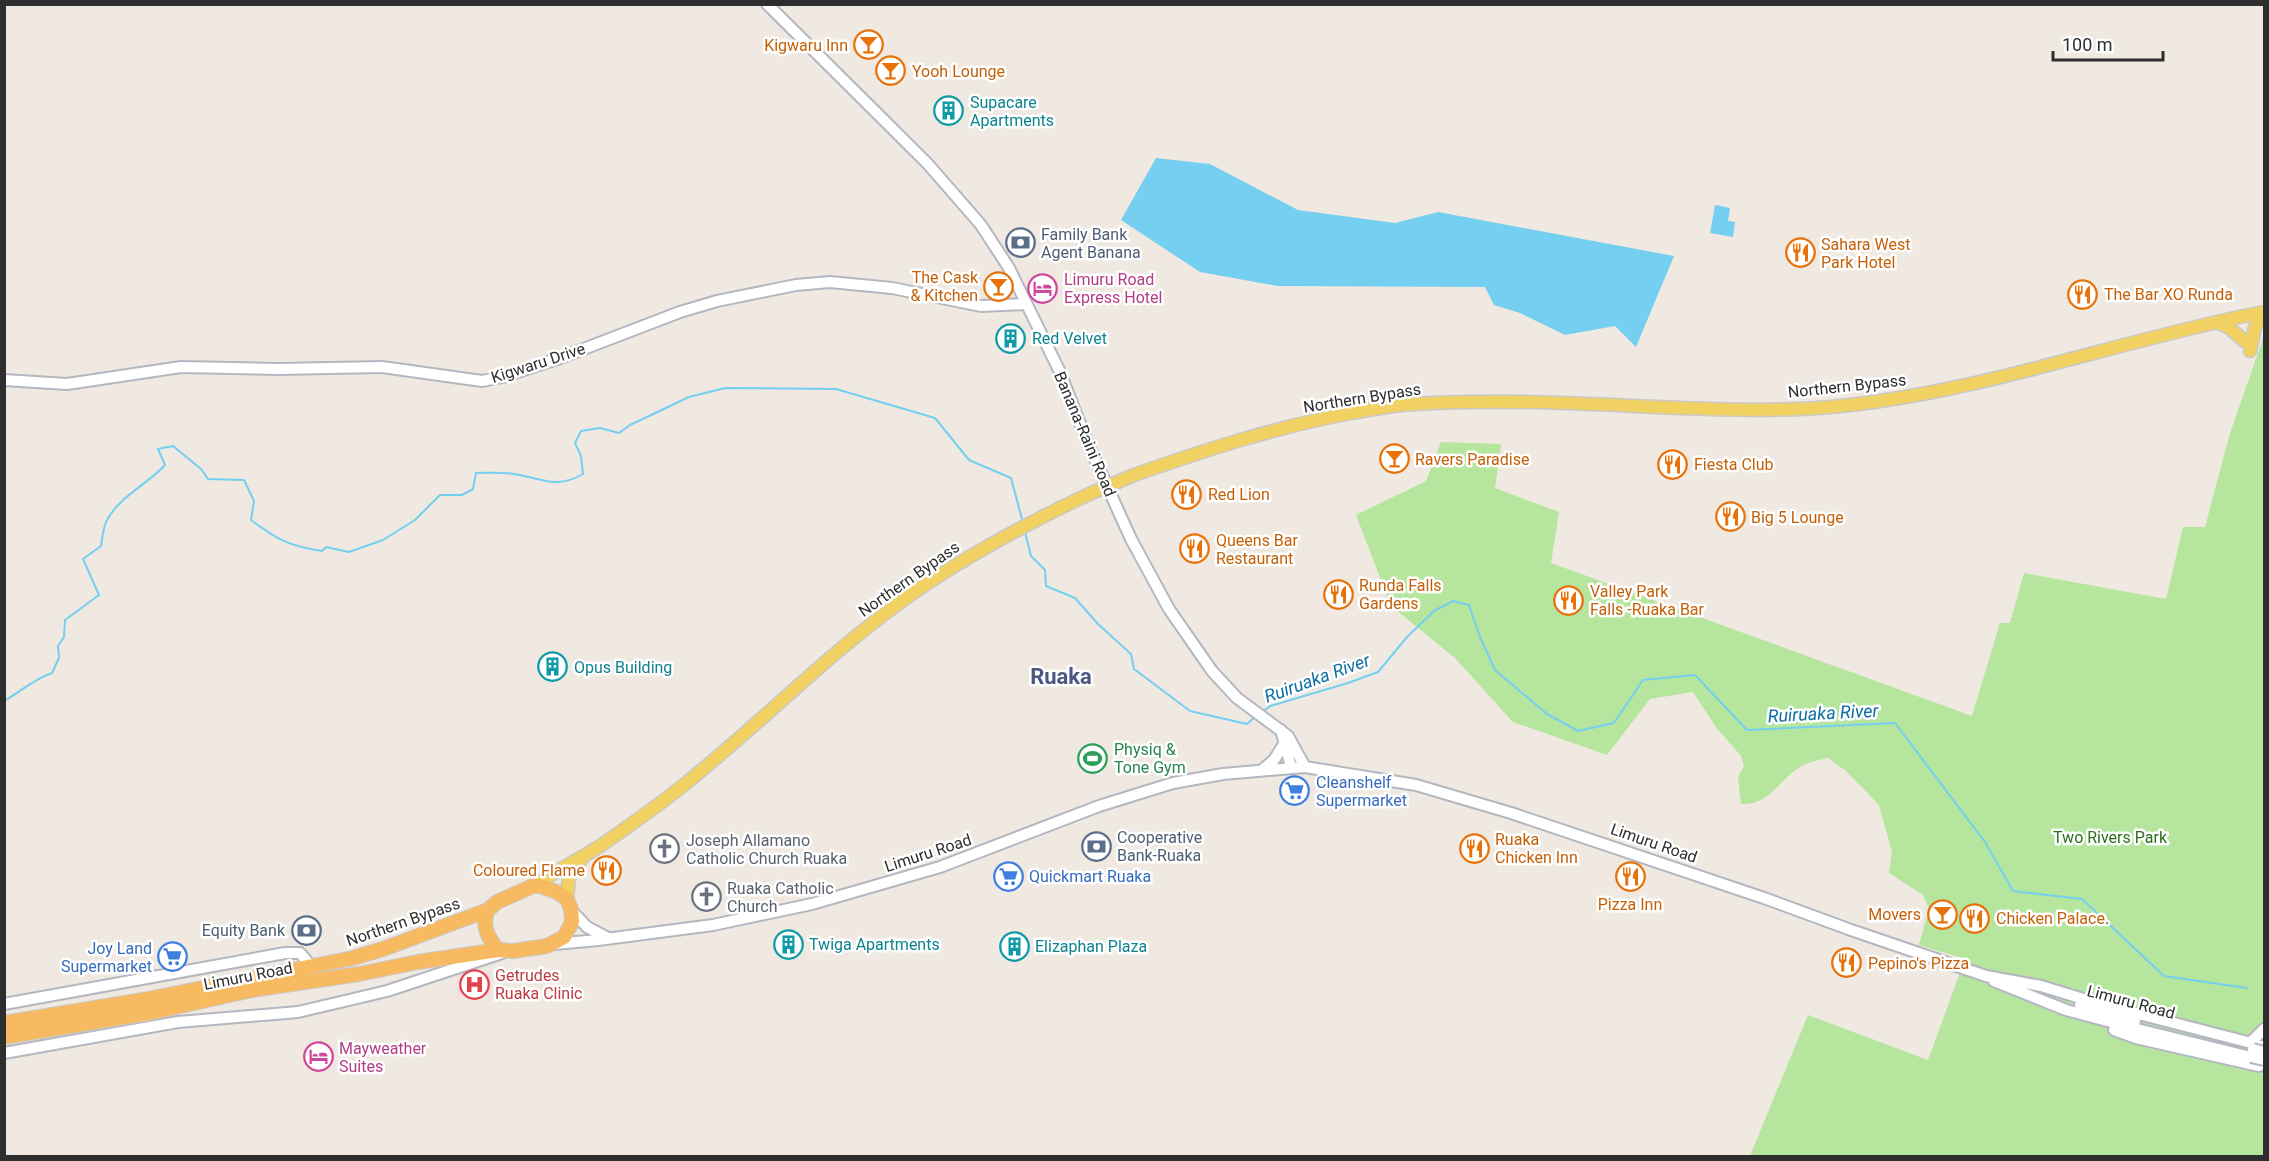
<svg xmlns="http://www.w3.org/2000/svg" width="2269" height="1161" viewBox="0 0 2269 1161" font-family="Roboto,sans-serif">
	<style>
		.medical { fill: #f5dfe0 }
		.green { fill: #b6e59e }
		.water { fill: #75cff0 }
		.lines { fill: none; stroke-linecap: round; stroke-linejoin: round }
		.stream { stroke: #75cff0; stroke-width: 2 }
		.tertiary-casing { stroke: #b4b7c1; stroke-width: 14 }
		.secondary-casing { stroke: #b4b7c1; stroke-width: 14 }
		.primary-casing { stroke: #c9c9c9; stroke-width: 15 }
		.trunk-casing { stroke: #c9c9c9; stroke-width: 16 }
		.tertiary { stroke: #fff; stroke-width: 10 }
		.secondary { stroke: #fff; stroke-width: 10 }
		.primary { stroke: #f2d163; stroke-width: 12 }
		.trunk { stroke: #f8ba60; stroke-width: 14 }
		.secondary-bridge-casing { stroke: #b4b7c1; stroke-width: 14; stroke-linecap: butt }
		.primary-bridge-casing { stroke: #c9c9c9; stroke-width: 15; stroke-linecap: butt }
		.secondary-bridge { stroke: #fff; stroke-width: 10 }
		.primary-bridge { stroke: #f2d163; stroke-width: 12 }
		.labels { text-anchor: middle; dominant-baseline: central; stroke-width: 5; stroke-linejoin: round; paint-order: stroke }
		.food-label { font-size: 16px; fill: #c56008; stroke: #fff; text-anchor: start }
		.culture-label { font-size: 16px; fill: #0d838f; stroke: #fff; text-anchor: start }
		.service-label { font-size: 16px; fill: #4e5e75; stroke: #fff; text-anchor: start }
		.hotel-label { font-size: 16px; fill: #b23c85; stroke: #fff; text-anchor: start }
		.street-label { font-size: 16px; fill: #2e2e2e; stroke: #fff }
		.leisure-label { font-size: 16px; fill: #27864d; stroke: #fff; text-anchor: start }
		.shop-label { font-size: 16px; fill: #366cbe; stroke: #fff; text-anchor: start }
		.park-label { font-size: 16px; fill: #2c6e1b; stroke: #fff }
		.worship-label { font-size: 16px; fill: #5b616d; stroke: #fff; text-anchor: start }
		.health-label { font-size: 16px; fill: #be3a42; stroke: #fff; text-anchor: start }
		.water-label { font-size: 18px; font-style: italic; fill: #0d6fa3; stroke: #fff }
		.district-label { font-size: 22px; font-weight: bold; fill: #4d5680; stroke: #fff }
	</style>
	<rect width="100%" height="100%" fill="#efe9e1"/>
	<!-- medical -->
	<path class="medical" d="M491,971L492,995L457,999L456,974Z"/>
	<!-- green -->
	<path class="green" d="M2264,336V1156H1750L1808,1015L1928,1060L1965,959L1919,945L1929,909L1923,895L1889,873L1892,852L1879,805L1846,771L1828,758C1819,760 1808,762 1800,767C1779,780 1770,805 1741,804L1738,777L1744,766L1741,756L1716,727L1693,692L1650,699L1607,755L1513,722L1455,658L1391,606L1356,515L1426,481L1441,442L1501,444L1495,488L1559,512L1551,563L1972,716L2000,623H2010L2024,573L2166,599L2183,527H2205L2230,433Z"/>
	<!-- water -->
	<path class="water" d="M1156,158L1210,164L1298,210L1395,223L1438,212L1674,256L1636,347L1615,326L1565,335L1520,313L1494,305L1485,287L1278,286L1200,272L1121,220Z
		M1715,205L1730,208L1728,221L1735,222L1733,237L1710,233Z"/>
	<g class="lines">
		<!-- stream -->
		<path class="stream" d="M1025,532L1031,556L1045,570L1046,586L1075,598L1098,624L1131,654L1134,669L1190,711L1247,724L1256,716
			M4,701C20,692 34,679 52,673L59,658L58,646L64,637L65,620L99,595L83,559L101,546C102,539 103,530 106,522C118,497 148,484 165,465L158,449L173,446L201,469L208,479L244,480L254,501L251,520C278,540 289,546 322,551L326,547L349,552L383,540L415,520L440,495H462L473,489L476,473C489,473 502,472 514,474C543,478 555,490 583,474L581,456L575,443L581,431L600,428L619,433L630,425L689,397L725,388L836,389L935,418L969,460L1011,478L1022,519
			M1261,713L1270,706L1348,683L1378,672L1407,637L1434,611L1453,601L1469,605L1480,637L1495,670L1547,714L1578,731L1614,723L1643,680L1695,675L1747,730L1895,723L1985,842L2013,891L2082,899L2164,976L2247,988"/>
		<defs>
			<path id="tertiary" d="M4,380L67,384L181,367L279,369L382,367L482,381L502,377L560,358L680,312L717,301L796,285L830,282L892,288L981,306L1026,304
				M4,1004L285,953H300L312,967
				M4,1053L178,1022L298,1012L387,991L502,953"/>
			<path id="secondary" d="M767,4L927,163L981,225L1009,268L1059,370L1088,444L1131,539L1169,609L1212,671L1237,698L1288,736L1305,767
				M1281,730L1291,767
				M1262,770L1274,760L1284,744
				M571,910L587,927L608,938
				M555,944L598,940L713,925L812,904L940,867L1099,806L1173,783L1223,774L1305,767L1416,785L1511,813L1764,898L1851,930L1986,976L2041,986L2100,1004L2263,1046
				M1994,981L2066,1010L2141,1030L2251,1057
				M2080,1005L2135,1021
				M2114,1030L2136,1038L2259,1066
				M2251,1042L2264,1029"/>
			<path id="primary" d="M2216,322L2228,327L2247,343
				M2250,351L2255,327L2264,313
				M1134,475C1205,450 1276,427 1351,413C1371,410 1393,405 1414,404C1495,399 1576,403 1656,407C1714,409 1773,412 1830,407C1978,394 2119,340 2264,312
				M533,886C556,871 580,859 603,844C629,826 655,808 680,788C757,727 826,655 906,598C963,557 1024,525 1087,495
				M567,899L569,876L582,859"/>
			<path id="trunk" d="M488,910C481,925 488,938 498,950
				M4,1023L143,1000L353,958L383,949L488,910L497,902L533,886H540L557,892L567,899L571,909L572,922L564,937L547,946L513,951L498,950L418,962L359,974L252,990L149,1013L4,1037"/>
		</defs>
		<!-- tertiary casing -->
		<use href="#tertiary" class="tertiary-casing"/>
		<!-- secondary casing -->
		<use href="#secondary" class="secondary-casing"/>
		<!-- primary casing -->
		<use href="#primary" class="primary-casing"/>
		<!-- trunk casing -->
		<use href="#trunk" class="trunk-casing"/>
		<!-- tertiary -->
		<use href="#tertiary" class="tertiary"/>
		<!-- secondary -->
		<use href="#secondary" class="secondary"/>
		<!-- primary -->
		<use href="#primary" class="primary"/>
		<!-- trunk -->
		<use href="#trunk" class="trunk"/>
		<defs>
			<path id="secondary-bridge" d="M2253,1049L2264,1052
				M2251,1057L2264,1060"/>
			<path id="primary-bridge" d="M1087,495L1134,475"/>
		</defs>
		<!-- secondary-bridge casing -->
		<use href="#secondary-bridge" class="secondary-bridge-casing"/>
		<!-- primary-bridge casing -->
		<use href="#primary-bridge" class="primary-bridge-casing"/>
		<!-- secondary-bridge -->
		<use href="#secondary-bridge" class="secondary-bridge"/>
		<!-- primary-bridge -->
		<use href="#primary-bridge" class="primary-bridge"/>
	</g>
	<!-- icons -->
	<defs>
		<symbol id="bar-ring" viewBox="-11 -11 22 22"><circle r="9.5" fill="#fff" stroke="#e8710a" stroke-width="1.5"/><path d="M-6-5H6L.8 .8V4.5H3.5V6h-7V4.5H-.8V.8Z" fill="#e8710a"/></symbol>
		<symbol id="building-ring" viewBox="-11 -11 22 22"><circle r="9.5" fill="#fff" stroke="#0f9aa8" stroke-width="1.5"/><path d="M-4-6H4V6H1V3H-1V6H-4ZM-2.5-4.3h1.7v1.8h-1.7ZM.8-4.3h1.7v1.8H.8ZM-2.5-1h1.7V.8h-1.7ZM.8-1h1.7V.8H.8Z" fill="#0f9aa8"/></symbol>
		<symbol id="bank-ring" viewBox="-11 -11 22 22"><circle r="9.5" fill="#fff" stroke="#5c6f8a" stroke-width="1.5"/><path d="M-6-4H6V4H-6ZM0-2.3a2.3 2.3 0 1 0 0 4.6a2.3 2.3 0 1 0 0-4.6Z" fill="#5c6f8a"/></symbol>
		<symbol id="restaurant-ring" viewBox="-11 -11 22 22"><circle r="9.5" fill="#fff" stroke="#e8710a" stroke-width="1.5"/><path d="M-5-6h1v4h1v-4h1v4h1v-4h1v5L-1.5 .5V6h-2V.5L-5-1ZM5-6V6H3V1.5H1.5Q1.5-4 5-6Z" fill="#e8710a"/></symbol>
		<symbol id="hotel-ring" viewBox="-11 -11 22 22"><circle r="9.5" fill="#fff" stroke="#d1479c" stroke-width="1.5"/><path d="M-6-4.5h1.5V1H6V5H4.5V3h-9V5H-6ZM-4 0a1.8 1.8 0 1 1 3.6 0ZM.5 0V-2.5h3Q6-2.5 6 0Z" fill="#d1479c"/></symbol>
		<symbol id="stadium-ring" viewBox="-11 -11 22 22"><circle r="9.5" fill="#fff" stroke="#2e9e5b" stroke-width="1.5"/><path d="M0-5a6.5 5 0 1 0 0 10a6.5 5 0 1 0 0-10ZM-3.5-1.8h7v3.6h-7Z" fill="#2e9e5b"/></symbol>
		<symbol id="supermarket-ring" viewBox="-11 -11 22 22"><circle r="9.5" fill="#fff" stroke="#3f7fe0" stroke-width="1.5"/><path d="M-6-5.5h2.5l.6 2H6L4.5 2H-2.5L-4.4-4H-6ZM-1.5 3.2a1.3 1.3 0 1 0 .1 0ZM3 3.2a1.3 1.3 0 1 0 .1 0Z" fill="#3f7fe0"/></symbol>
		<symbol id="church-ring" viewBox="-11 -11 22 22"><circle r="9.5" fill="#fff" stroke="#6b7280" stroke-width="1.5"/><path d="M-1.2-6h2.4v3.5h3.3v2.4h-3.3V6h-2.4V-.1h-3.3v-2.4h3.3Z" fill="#6b7280"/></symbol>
		<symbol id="hospital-ring" viewBox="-11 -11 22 22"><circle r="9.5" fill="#fff" stroke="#e0444e" stroke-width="1.5"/><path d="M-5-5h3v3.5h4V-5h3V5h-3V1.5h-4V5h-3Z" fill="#e0444e"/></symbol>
	</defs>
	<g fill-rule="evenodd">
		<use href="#bar-ring" x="852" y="28" width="33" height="33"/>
		<use href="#bar-ring" x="874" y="54" width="33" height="33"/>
		<use href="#building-ring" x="932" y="94" width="33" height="33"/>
		<use href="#bank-ring" x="1004" y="226" width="33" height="33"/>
		<use href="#restaurant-ring" x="1784" y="236" width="33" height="33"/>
		<use href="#bar-ring" x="982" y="270" width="33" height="33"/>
		<use href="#hotel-ring" x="1026" y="272" width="33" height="33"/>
		<use href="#restaurant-ring" x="2066" y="278" width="33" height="33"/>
		<use href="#building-ring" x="994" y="322" width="33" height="33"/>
		<use href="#bar-ring" x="1378" y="442" width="33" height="33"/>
		<use href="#restaurant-ring" x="1656" y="448" width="33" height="33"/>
		<use href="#restaurant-ring" x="1170" y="478" width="33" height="33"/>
		<use href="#restaurant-ring" x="1714" y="500" width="33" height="33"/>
		<use href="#restaurant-ring" x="1178" y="532" width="33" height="33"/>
		<use href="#restaurant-ring" x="1322" y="578" width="33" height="33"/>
		<use href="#restaurant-ring" x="1552" y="584" width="33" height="33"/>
		<use href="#building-ring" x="536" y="650" width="33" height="33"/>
		<use href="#stadium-ring" x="1076" y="742" width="33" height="33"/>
		<use href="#supermarket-ring" x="1278" y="774" width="33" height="33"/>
		<use href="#bank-ring" x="1080" y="830" width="33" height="33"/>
		<use href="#restaurant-ring" x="1458" y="832" width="33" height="33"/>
		<use href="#church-ring" x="648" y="832" width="33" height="33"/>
		<use href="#restaurant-ring" x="590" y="854" width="33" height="33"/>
		<use href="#supermarket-ring" x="992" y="860" width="33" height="33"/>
		<use href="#restaurant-ring" x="1614" y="860" width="33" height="33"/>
		<use href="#church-ring" x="690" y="880" width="33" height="33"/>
		<use href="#bar-ring" x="1926" y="898" width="33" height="33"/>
		<use href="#restaurant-ring" x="1958" y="902" width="33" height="33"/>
		<use href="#bank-ring" x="290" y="914" width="33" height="33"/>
		<use href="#building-ring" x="772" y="928" width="33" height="33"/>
		<use href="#building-ring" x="998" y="930" width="33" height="33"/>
		<use href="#supermarket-ring" x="156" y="940" width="33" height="33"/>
		<use href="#restaurant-ring" x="1830" y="946" width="33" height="33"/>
		<use href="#hospital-ring" x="458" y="968" width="33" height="33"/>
		<use href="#hotel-ring" x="302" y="1040" width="33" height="33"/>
	</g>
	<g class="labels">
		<!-- food labels -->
		<g class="food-label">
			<text x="848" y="45" text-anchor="end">Kigwaru Inn</text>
			<text x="912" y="71">Yooh Lounge</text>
			<text x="1821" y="244">Sahara West<tspan x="1821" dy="18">Park Hotel</tspan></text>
			<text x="978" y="277" text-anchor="end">The Cask<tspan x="978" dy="18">&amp; Kitchen</tspan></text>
			<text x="2104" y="294">The Bar XO Runda</text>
			<text x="1415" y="459">Ravers Paradise</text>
			<text x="1694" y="464">Fiesta Club</text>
			<text x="1208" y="494">Red Lion</text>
			<text x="1751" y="517">Big 5 Lounge</text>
			<text x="1216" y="540">Queens Bar<tspan x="1216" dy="18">Restaurant</tspan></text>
			<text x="1359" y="585">Runda Falls<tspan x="1359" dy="18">Gardens</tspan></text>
			<text x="1590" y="591">Valley Park<tspan x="1590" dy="18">Falls -Ruaka Bar</tspan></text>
			<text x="1495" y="839">Ruaka<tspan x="1495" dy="18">Chicken Inn</tspan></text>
			<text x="585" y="870" text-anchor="end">Coloured Flame</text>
			<text x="1630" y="904" text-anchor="middle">Pizza Inn</text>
			<text x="1921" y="914" text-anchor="end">Movers</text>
			<text x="1996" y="918">Chicken Palace.</text>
			<text x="1868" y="963">Pepino's Pizza</text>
		</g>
		<!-- culture labels -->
		<g class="culture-label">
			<text x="970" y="102">Supacare<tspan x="970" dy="18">Apartments</tspan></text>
			<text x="1032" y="338">Red Velvet</text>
			<text x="574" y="667">Opus Building</text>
			<text x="809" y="944">Twiga Apartments</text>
			<text x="1035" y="946">Elizaphan Plaza</text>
		</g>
		<!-- service labels -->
		<g class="service-label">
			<text x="1041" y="234">Family Bank<tspan x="1041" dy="18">Agent Banana</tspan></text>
			<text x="1117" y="837">Cooperative<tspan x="1117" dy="18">Bank-Ruaka</tspan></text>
			<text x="285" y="930" text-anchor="end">Equity Bank</text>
		</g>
		<!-- hotel labels -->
		<g class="hotel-label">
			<text x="1064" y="279">Limuru Road<tspan x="1064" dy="18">Express Hotel</tspan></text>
			<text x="339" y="1048">Mayweather<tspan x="339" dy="18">Suites</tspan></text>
		</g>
		<!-- street labels -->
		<g class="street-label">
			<text transform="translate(538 363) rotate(-18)">Kigwaru Drive</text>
			<text transform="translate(1847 386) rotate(-6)">Northern Bypass</text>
			<text transform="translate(1362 398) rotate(-9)">Northern Bypass</text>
			<text transform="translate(1085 434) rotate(67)">Banana-Raini Road</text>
			<text transform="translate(909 579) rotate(-35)">Northern Bypass</text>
			<text transform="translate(1654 843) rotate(19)">Limuru Road</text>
			<text transform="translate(928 853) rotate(-18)">Limuru Road</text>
			<text transform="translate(403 922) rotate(-19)">Northern Bypass</text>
			<text transform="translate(248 976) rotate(-11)">Limuru Road</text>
			<text transform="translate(2131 1002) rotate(15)">Limuru Road</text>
		</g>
		<!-- leisure labels -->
		<g class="leisure-label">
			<text x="1114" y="749">Physiq &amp;<tspan x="1114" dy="18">Tone Gym</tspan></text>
		</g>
		<!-- shop labels -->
		<g class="shop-label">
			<text x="1316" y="782">Cleanshelf<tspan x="1316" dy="18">Supermarket</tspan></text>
			<text x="1029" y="876">Quickmart Ruaka</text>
			<text x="152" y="948" text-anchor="end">Joy Land<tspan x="152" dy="18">Supermarket</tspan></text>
		</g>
		<!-- park labels -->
		<g class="park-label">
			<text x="2110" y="837">Two Rivers Park</text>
		</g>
		<!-- worship labels -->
		<g class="worship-label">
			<text x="686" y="840">Joseph Allamano<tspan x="686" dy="18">Catholic Church Ruaka</tspan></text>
			<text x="727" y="888">Ruaka Catholic<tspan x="727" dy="18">Church</tspan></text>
		</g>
		<!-- health labels -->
		<g class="health-label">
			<text x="495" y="975">Getrudes<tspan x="495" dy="18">Ruaka Clinic</tspan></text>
		</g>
		<!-- water labels -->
		<g class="water-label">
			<text transform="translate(1317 678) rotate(-20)">Ruiruaka River</text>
			<text transform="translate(1823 713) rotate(-3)">Ruiruaka River</text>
		</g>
		<!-- district labels -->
		<g class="district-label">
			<text x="1061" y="676">Ruaka</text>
		</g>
	</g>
	<!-- border -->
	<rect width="2269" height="1161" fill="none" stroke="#2e2e2e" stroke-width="12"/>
	<!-- scale -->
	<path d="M2053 51v9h110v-9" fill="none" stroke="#2e2e2e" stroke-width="3"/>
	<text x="2062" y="51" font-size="18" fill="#2e2e2e" stroke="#ffffff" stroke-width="4.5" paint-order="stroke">100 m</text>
</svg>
